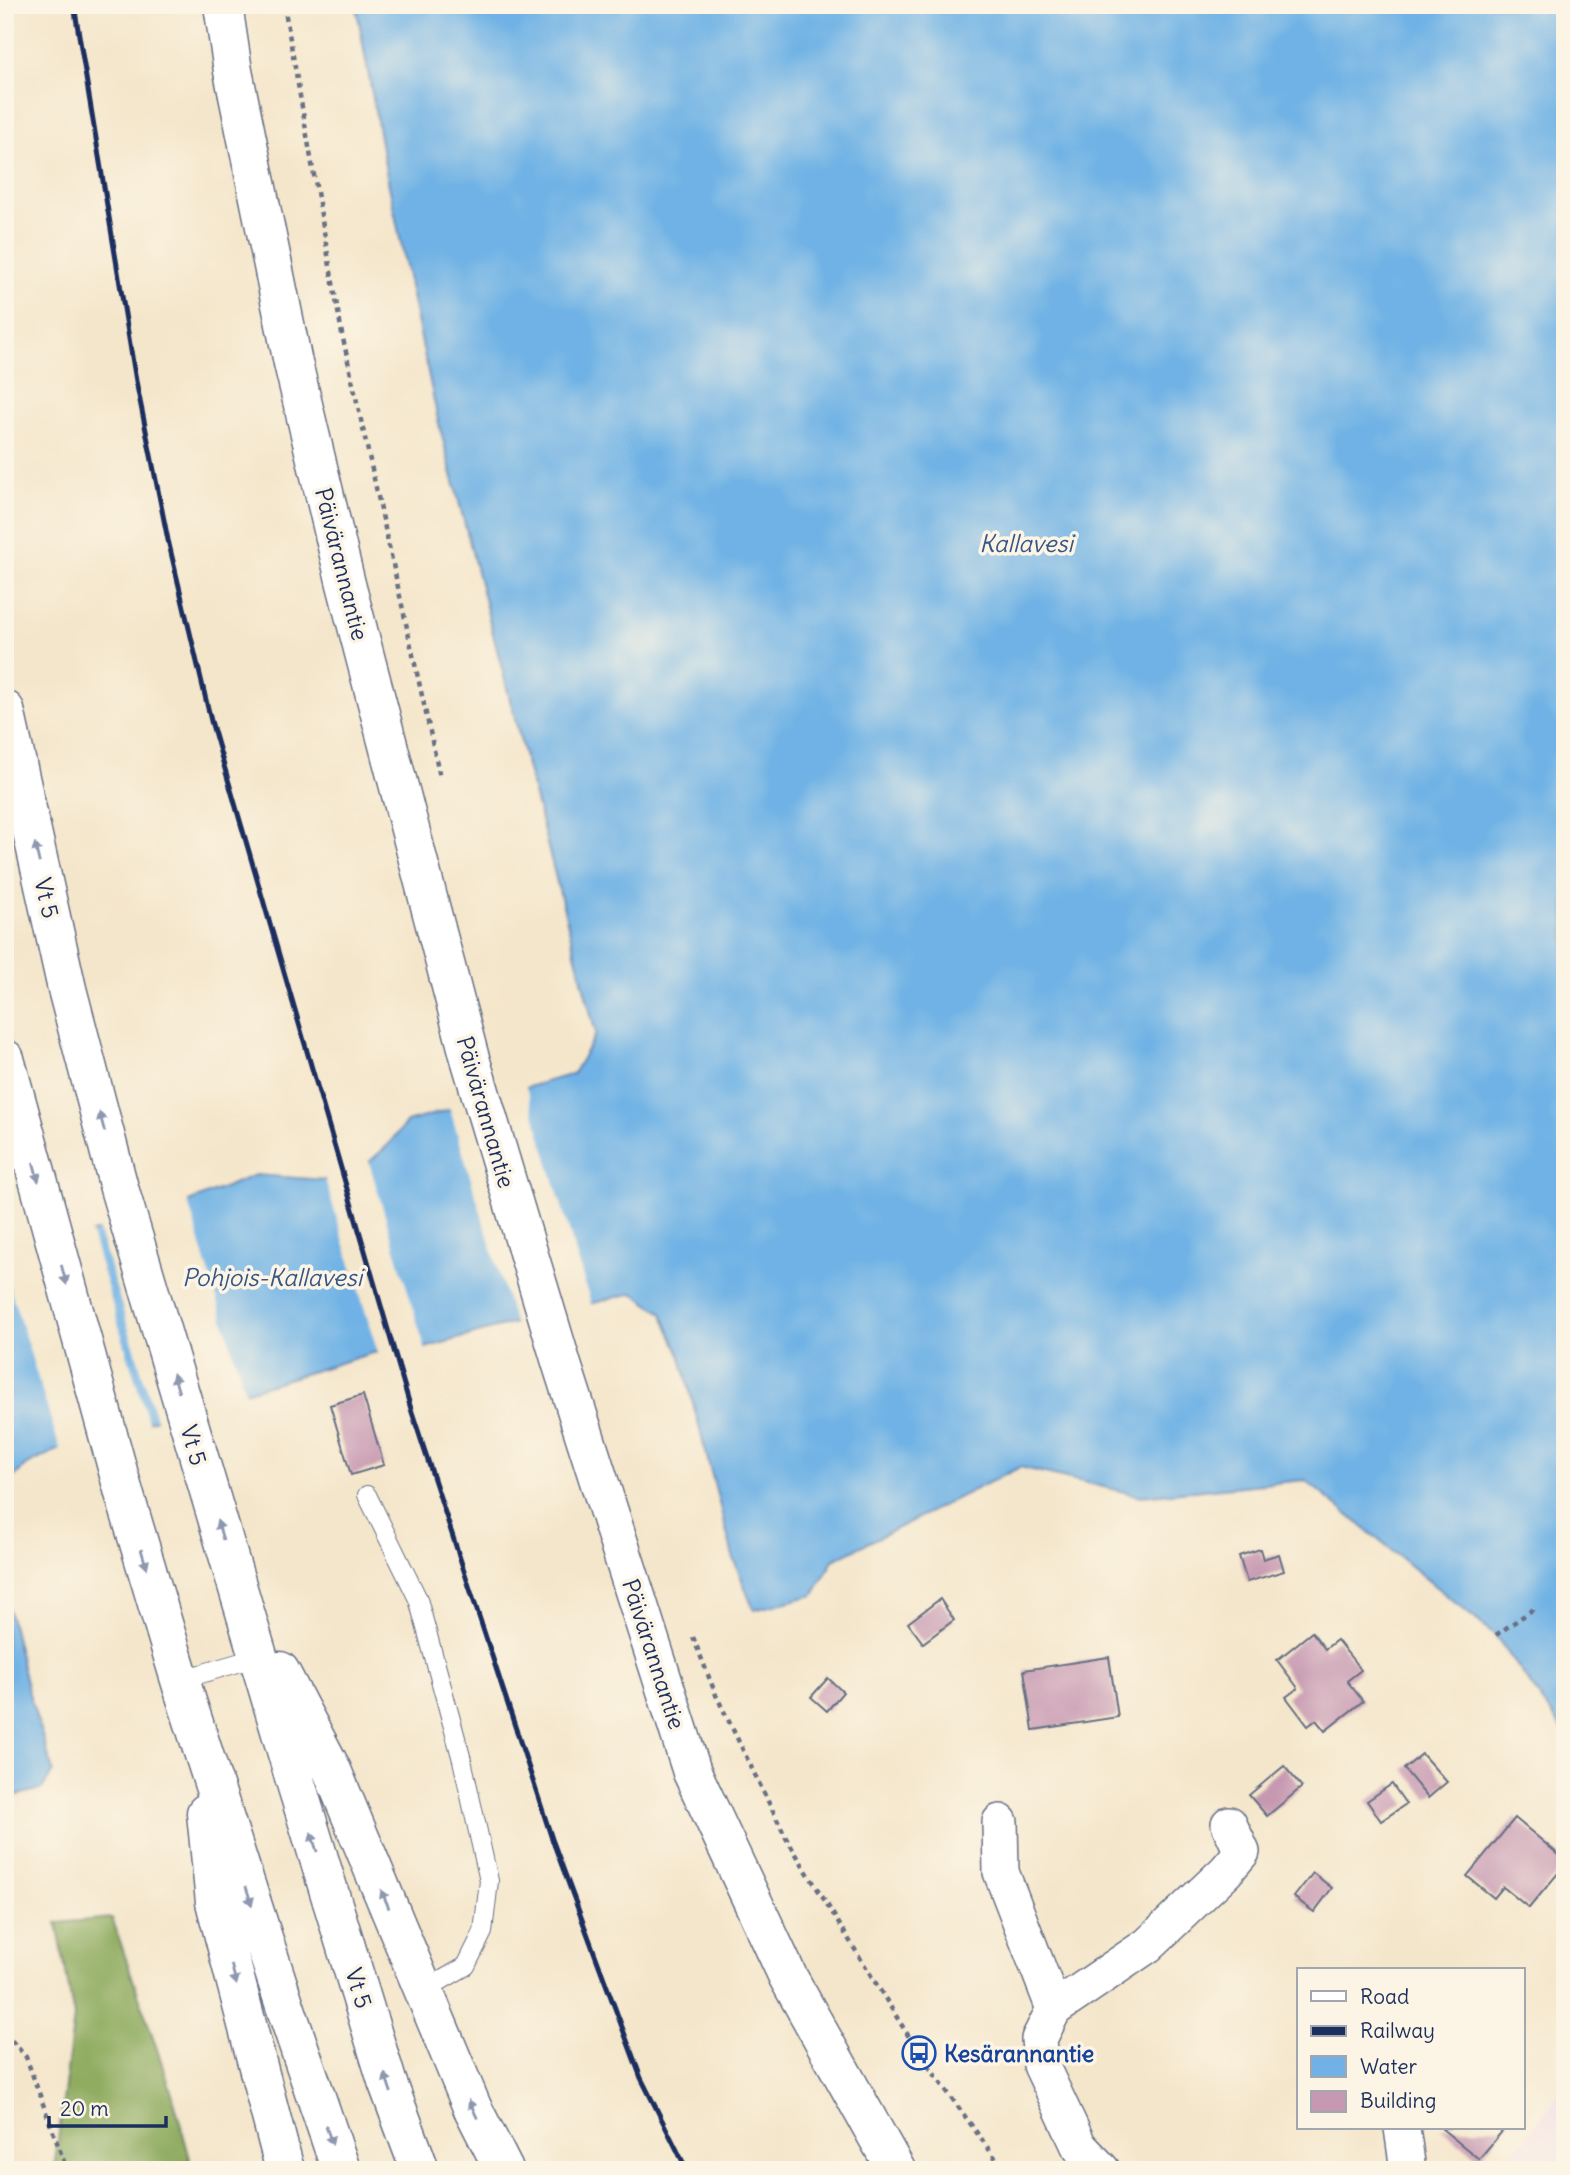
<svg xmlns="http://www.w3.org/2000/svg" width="1570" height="2175" viewBox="0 0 1570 2175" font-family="Delius,sans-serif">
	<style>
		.built { fill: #edd1e9 }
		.forest { fill: #8fac60; stroke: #556e5f; stroke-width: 2 }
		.water { fill: #70b2e5; stroke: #4670a2; stroke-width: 2 }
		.pier { fill: #f4e6cb }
		.building { fill: #c698b1 }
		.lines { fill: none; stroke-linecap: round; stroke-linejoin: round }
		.lane-casing { stroke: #676f84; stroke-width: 20 }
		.street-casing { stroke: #676f84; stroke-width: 38 }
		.secondary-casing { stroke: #676f84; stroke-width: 41 }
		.highway-casing { stroke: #676f84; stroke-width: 41 }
		.path { stroke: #676f84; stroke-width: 4.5; stroke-dasharray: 5 5; stroke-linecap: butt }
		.lane { stroke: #fff; stroke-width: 18 }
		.street { stroke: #fff; stroke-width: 35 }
		.secondary { stroke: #fff; stroke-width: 38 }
		.highway { stroke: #fff; stroke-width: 38 }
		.rail { stroke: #1b2f5e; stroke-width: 5 }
		.oneway { fill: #8d97ae }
		.labels { text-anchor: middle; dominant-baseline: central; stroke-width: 7; stroke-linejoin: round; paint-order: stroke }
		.street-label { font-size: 23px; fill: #1b2f5e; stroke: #fcf5e5 }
		.transit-label { font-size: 23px; font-weight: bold; fill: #164399; stroke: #fcf5e5; text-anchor: start }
		.water-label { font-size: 24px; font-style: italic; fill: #355686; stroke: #fcf5e5 }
	</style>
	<rect width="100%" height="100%" fill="#fcf5e5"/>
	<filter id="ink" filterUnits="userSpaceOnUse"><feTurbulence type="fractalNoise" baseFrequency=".0143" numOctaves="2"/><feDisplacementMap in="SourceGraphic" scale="14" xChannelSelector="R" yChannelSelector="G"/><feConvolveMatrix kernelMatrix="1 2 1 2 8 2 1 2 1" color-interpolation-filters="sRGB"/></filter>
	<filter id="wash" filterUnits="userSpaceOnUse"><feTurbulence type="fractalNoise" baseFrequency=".00686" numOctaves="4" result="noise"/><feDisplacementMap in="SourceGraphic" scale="28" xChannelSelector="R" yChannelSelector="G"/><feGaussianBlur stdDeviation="1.57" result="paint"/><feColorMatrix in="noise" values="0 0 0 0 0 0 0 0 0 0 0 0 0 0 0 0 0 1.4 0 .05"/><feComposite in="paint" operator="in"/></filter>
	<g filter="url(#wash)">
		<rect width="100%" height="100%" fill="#f4e6cb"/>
		<!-- built -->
		<path class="built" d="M1565,2087V2170H1500Z"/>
		<!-- forest -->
		<path class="forest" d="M112,1918L172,2093L193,2170H54L74,2017L57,1923Z"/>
		<!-- water -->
		<path class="water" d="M356,5H1565V1733L1495,1635L1305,1480L1141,1496L1020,1467L833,1560L814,1595L754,1610L734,1560L681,1357L662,1313L633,1293L492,1329L425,1348L372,1353L61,1448L25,1466L5,1486V1259L169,1210L255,1175L325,1180L369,1162L386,1147L407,1122L573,1074L596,1034L438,420L387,176Z
			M5,1594L27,1687L53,1771L42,1789L18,1795H5Z"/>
		<!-- pier -->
		<path class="pier" d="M525,1084L592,1307L515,1326L449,1106Z
			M368,1159L425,1348L426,1352L379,1356L324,1176Z
			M187,1199L246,1395L157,1422L98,1228Z
			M90,1231L149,1425L61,1452L5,1272V1256Z"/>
		<g id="blocks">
			<!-- building -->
			<path class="building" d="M363,1395L384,1465L351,1475L330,1405Z
				M1260,1549L1263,1559L1279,1554L1284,1571L1247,1582L1239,1556Z
				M940,1599L954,1620L923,1643L908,1623Z
				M1312,1632L1325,1649L1337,1640L1361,1670L1347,1681L1363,1701L1325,1731L1316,1720L1308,1726L1286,1697L1298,1688L1277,1660Z
				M1109,1657L1118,1717L1033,1730L1024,1670Z
				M828,1678L843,1692L827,1711L811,1697Z
				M1422,1754L1447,1782L1428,1798L1404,1769Z
				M1284,1766L1302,1787L1267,1816L1249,1795Z
				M1392,1784L1406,1804L1381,1821L1367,1801Z
				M1515,1818L1565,1860V1865L1529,1908L1503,1887L1494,1898L1467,1876Z
				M1313,1873L1332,1888L1314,1912L1294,1897Z
				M1441,2128H1505L1479,2159Z"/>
		</g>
	</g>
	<g filter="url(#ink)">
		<use href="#blocks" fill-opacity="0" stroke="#676f84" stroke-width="2"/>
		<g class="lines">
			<defs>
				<path id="lane" d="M367,1495L418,1599L462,1760L489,1881L483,1932L466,1966L423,1991
					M180,1680L258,1657"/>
				<path id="street" d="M1000,1822L1001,1872L1054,2009
					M1402,2128L1408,2170
					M1102,2170L1079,2146L1041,2065L1039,2039L1054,2009L1148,1945L1226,1871L1242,1852L1229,1824"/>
				<path id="secondary" d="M223,5L233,71L293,363L346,584L469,1055L562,1365L692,1772L788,1977L896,2170"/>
				<path id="highway" d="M5,710L67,989L119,1188L294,1777L387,2081L420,2170
					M5,1059L124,1493L180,1680L286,2009L341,2170
					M280,1671L331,1768L472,2107L504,2170
					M206,1813L215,1902L285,2170"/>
			</defs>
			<!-- lane casing -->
			<use href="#lane" class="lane-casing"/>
			<!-- street casing -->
			<use href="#street" class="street-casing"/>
			<!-- secondary casing -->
			<use href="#secondary" class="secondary-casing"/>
			<!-- highway casing -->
			<use href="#highway" class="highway-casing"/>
			<!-- path -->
			<path class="path" d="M284,5L342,334L440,777
				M1496,1635L1535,1608
				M693,1637L716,1695L786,1838L919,2053L1004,2170
				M5,2033L26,2057L67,2170"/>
			<!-- lane -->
			<use href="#lane" class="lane"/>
			<!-- street -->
			<use href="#street" class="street"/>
			<!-- secondary -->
			<use href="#secondary" class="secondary"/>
			<!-- highway -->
			<use href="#highway" class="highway"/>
			<!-- rail -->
			<path class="rail" d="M74,5L136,381L168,540L211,721L411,1409L552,1839L641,2078L687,2170"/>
		</g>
		<!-- one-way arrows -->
		<defs><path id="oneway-solid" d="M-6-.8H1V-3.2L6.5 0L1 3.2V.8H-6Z" transform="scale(1.75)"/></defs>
		<g class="oneway">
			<use href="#oneway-solid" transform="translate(37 853) rotate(-103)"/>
			<use href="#oneway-solid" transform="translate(102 1122) rotate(-105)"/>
			<use href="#oneway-solid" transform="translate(36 1172) rotate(75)"/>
			<use href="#oneway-solid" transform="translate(64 1275) rotate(75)"/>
			<use href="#oneway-solid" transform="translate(176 1383) rotate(-106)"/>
			<use href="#oneway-solid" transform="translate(220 1530) rotate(-107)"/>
			<use href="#oneway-solid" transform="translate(144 1559) rotate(73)"/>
			<use href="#oneway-solid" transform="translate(314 1842) rotate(-107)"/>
			<use href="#oneway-solid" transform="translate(249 1896) rotate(72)"/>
			<use href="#oneway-solid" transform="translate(385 1899) rotate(-113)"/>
			<use href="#oneway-solid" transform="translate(234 1975) rotate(75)"/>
			<use href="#oneway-solid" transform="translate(388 2083) rotate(-109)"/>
			<use href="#oneway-solid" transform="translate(473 2109) rotate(-115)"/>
			<use href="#oneway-solid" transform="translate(329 2135) rotate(70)"/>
		</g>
	</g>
	<!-- icons -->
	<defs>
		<symbol id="bus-ring" viewBox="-11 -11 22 22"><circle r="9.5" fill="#fcf5e5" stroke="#1a4fb4" stroke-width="1.5"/><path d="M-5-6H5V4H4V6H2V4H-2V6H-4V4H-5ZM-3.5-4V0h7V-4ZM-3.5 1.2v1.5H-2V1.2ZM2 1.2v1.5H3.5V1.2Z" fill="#1a4fb4"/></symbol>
	</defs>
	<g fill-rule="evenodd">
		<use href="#bus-ring" x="900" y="2034" width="38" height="38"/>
	</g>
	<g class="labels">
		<!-- street labels -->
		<g class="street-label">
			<text transform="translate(342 564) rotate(76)">Päivärannantie</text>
			<text transform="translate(47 898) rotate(77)">Vt 5</text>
			<text transform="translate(486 1112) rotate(74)">Päivärannantie</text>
			<text transform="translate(194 1445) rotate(74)">Vt 5</text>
			<text transform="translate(654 1654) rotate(72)">Päivärannantie</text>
			<text transform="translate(359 1988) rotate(73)">Vt 5</text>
		</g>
		<!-- transit labels -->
		<g class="transit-label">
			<text x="944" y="2053">Kesärannantie</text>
		</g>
		<!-- water labels -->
		<g class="water-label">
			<text x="1026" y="543">Kallavesi</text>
			<text x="272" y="1277">Pohjois-Kallavesi</text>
		</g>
	</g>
	<!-- margin -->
	<rect width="1570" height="2175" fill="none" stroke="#fcf5e5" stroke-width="28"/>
	<!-- legend -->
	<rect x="1297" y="1968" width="228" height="161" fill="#fcf5e5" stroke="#a2a6af" stroke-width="2"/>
	<rect x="1311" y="1991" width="35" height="10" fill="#ffffff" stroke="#a2a6af" stroke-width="2"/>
	<text x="1360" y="2004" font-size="21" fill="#1b2f5e">Road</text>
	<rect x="1311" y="2026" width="35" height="10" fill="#1b2f5e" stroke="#a2a6af" stroke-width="2"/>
	<text x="1360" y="2038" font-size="21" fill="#1b2f5e">Railway</text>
	<rect x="1311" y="2056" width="35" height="21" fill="#70b2e5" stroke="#a2a6af" stroke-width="2"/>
	<text x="1360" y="2074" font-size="21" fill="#1b2f5e">Water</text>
	<rect x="1311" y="2091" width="35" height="21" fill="#c698b1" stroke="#a2a6af" stroke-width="2"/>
	<text x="1360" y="2108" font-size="21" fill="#1b2f5e">Building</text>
	<!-- scale -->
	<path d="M49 2116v10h117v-10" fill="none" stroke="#1b2f5e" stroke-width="3.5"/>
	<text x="60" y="2116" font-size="21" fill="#1b2f5e" stroke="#fcf5e5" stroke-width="5" paint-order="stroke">20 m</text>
</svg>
